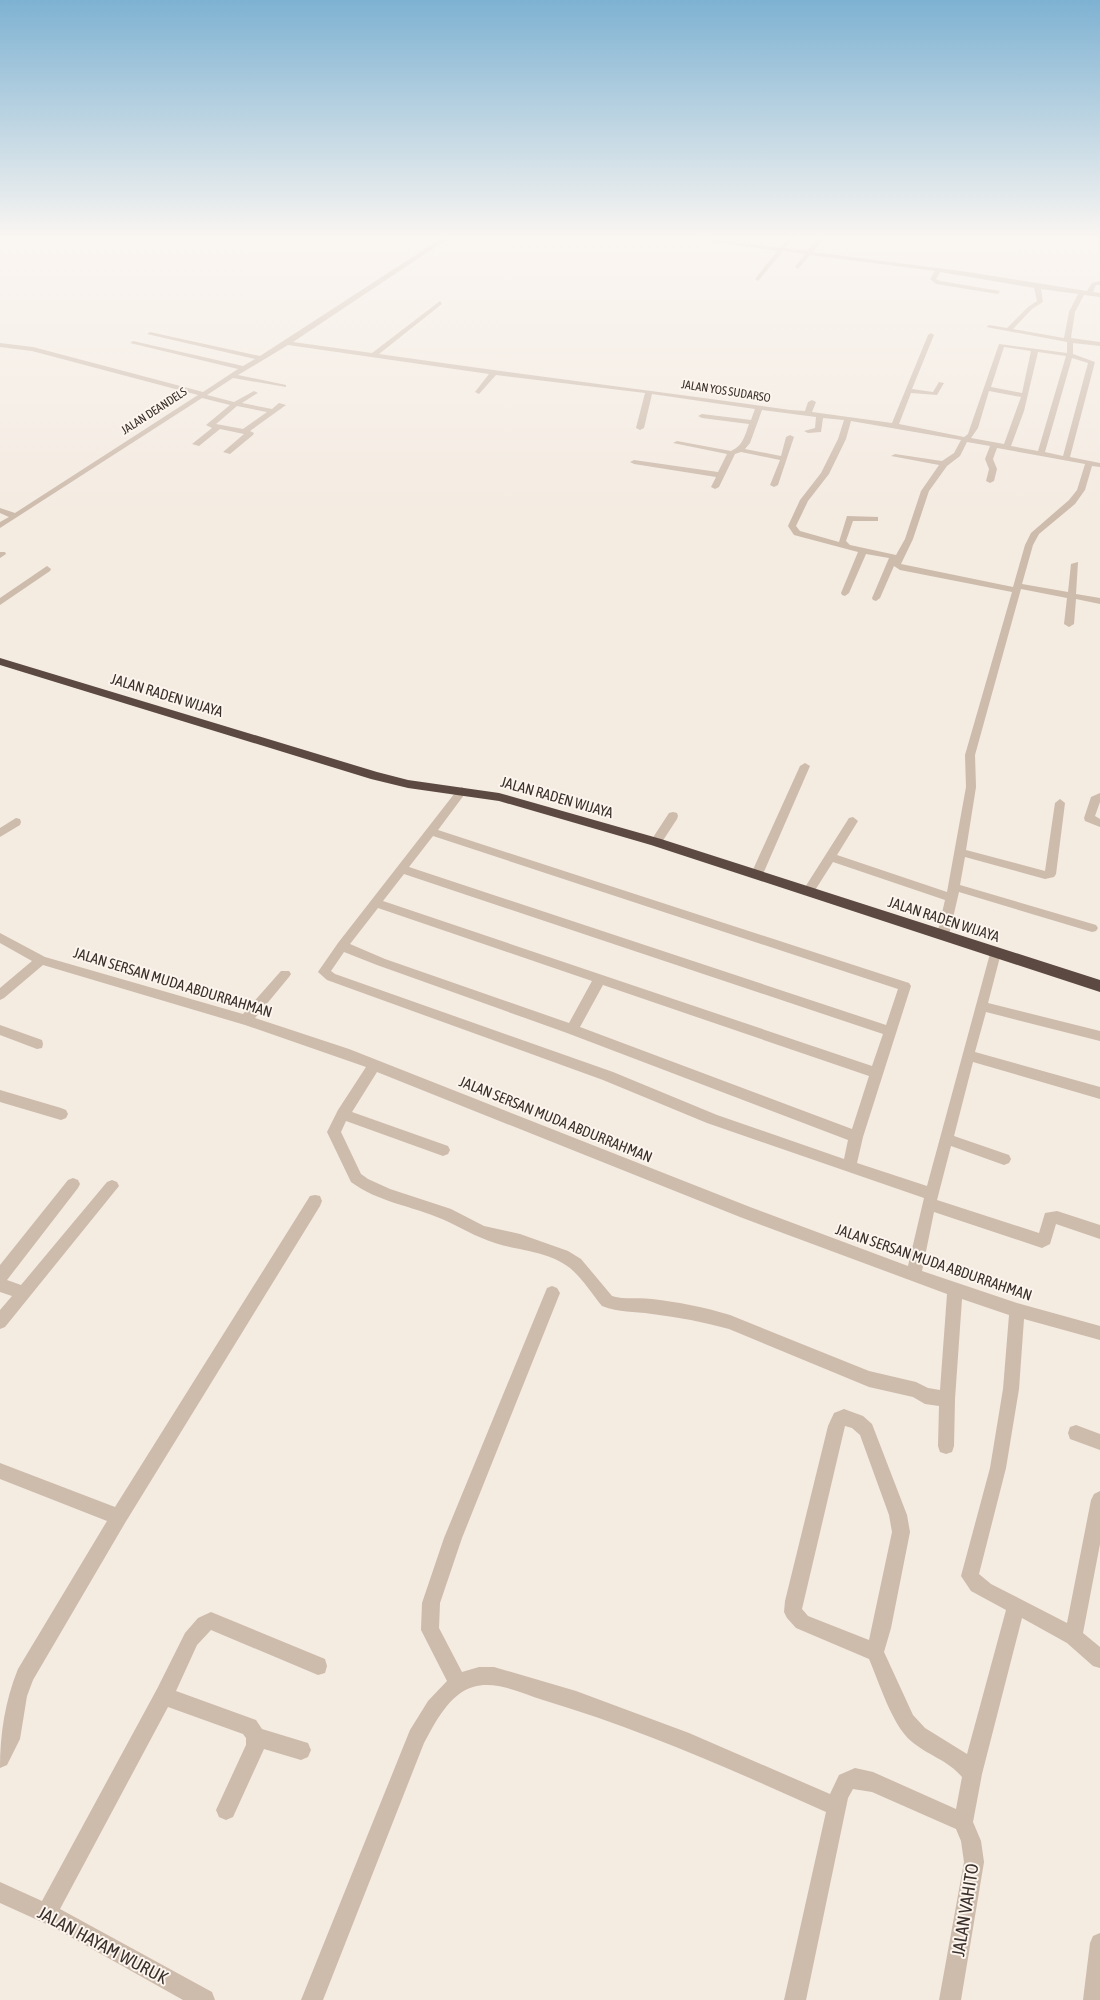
<svg xmlns="http://www.w3.org/2000/svg" width="1100" height="2000" viewBox="0 0 1100 2000" font-family="'Asap Condensed',sans-serif">
	<style>
		.lines { fill: none; stroke-linecap: round; stroke-linejoin: round }
		.minor { fill: #cdbbac; fill-rule: evenodd }
		.highway { fill: #5c4a42; fill-rule: evenodd }
		.labels { text-anchor: middle; dominant-baseline: central; stroke-width: 4; stroke-linejoin: round; paint-order: stroke }
		.far-street-label { font-size: 12px; fill: #3b302b; stroke: #fbf5ee }
		.street-label { font-size: 15px; fill: #3b302b; stroke: #fbf5ee }
		.near-street-label { font-size: 18px; fill: #3b302b; stroke: #fbf5ee }
	</style>
	<rect width="100%" height="100%" fill="#f4ebe1"/>
	<g class="lines">
		<!-- minor -->
		<path class="minor" d="M445,236H452L293,342L372,353L440,301L442,304L379,354C516,374 653,390 790,410L805,411L808,402L812,400L816,402L812,412L892,423L928,335L931,333L934,335L912,389L933,392L939,382L944,383L937,395L911,393L899,424L964,437L968,434L970,428L999,344L1067,353V342L986,327L989,325L1007,328L1028,307L1037,301L1034,288L940,272L936,279L940,281L1000,291L998,294L936,284L930,279L935,271L810,255L798,269L795,267L805,254L783,251L758,281L755,279L777,251L674,236H690L780,248L789,236H795L785,248L807,251L819,236H825L813,252L961,271L1087,291L1092,283L1100,281V285H1096L1093,292L1100,293V297L1084,295L1075,312L1071,338L1100,342V346L1073,343V354L1095,362L1070,457L1100,463V467L1092,466L1085,490L1075,504L1039,534L1033,545L1022,584L1068,592L1071,564L1078,562L1076,594L1100,598V604L1076,599L1074,624L1069,627L1064,624L1067,598L1021,589L975,755L976,787L966,850L1045,871L1055,803L1060,799L1065,803L1056,874L1054,877L1045,879L965,857L960,885L1096,925L1098,928L1096,931L1092,932L959,892L949,935L943,939L937,935L945,900L833,862L812,895L808,896L802,892L849,818L853,817L858,821L837,855L947,892L966,787L965,755L1012,592L900,570L894,566L880,598L876,601L873,600L872,598L889,558L866,554L849,593L845,596L842,595L841,593L858,552L794,535L788,526L800,500L821,473L838,439L844,420L823,418L821,432L808,433L804,431L815,428L816,417L762,410L750,443L745,449L781,456L786,437L790,435L794,437L778,485L774,487L770,485L780,460L741,452L735,454L719,487L715,489L711,487L716,477L634,464L630,462L634,460L718,472L727,454L673,443L677,441L731,451C743,446 745,435 749,424L702,418L698,416L702,414L751,420L755,409L652,394L644,428L640,430L636,428L645,393L496,375L479,394L475,392L489,374L288,345L238,375L286,385V387L233,378L207,395L234,402L254,391L258,393L256,394L242,403L272,409L279,403L286,405L250,431L254,433L253,435L230,454L223,452L244,434L220,429L199,446L192,444L212,428L206,425L230,405L202,398L0,528V522L9,517L0,513V508L15,513L198,395L32,351L0,347V343L33,347L203,392L238,369L130,343L133,341L243,366L255,359L147,334L150,332L260,356ZM1041,289L1078,294L1069,312L1064,338L1013,329L1032,309L1043,302ZM1004,347L1031,351L1022,393L991,387ZM1038,352L1066,356L1038,451L1011,446L1024,411ZM1072,358L1088,363L1063,456L1045,452ZM989,391L1021,397L1004,444L971,438L978,428ZM237,406L267,412L243,429L216,424ZM851,421L961,440L954,453L942,461L895,454L891,456L939,465L921,491L905,539L896,555L850,545L846,541L853,521H878V517L847,516L839,542L800,531L796,526L808,501L829,474L846,439ZM967,442L990,446L985,459L989,469L986,481L990,483L994,481L997,469L993,459L997,448L1085,464L1077,490L1069,500L1031,533L1025,545L1013,587L901,564L913,539L929,491L947,466L960,456Z
			M0,552H5L6,554L0,558Z
			M47,566L51,569L50,571L0,605V598Z
			M805,763L810,766L763,874L761,877H753L751,874L800,766Z
			M462,787L467,791L438,830L909,983L911,986L863,1137L857,1163L927,1186L991,950H999L1001,953L988,1003L1100,1031V1041L986,1012L975,1052L1100,1087V1099L973,1062L954,1136L1009,1155L1011,1159L1009,1163L1004,1165L951,1146L937,1200L1039,1233L1045,1213L1057,1211L1100,1225V1239L1056,1224L1050,1244L1042,1248L934,1212L922,1271L1017,1303L1100,1326V1340L1024,1319L1019,1389L1006,1468L979,1574L991,1584L1067,1623L1091,1500L1094,1494L1100,1491V1544L1083,1633L1100,1647V1668L1093,1666L1067,1643L1022,1618L982,1774L973,1822L981,1841L984,1862L961,2000H939L964,1862L961,1841L956,1829L872,1792L853,1789L848,1798L806,2000H784L826,1812C733,1770 640,1729 543,1700C521,1693 496,1680 473,1687C449,1694 435,1723 424,1743L323,2000H301L410,1730L428,1701L447,1681L421,1630L422,1603L444,1538L547,1288L552,1286L557,1288L560,1293L462,1538L440,1603L439,1628L462,1672L479,1667H494L576,1691L689,1733L830,1794L839,1775L855,1768L873,1772L956,1809L962,1777C948,1760 927,1755 911,1741C892,1725 879,1682 869,1659L796,1628L787,1618L784,1612L785,1601L828,1426L834,1413L844,1409L863,1416L872,1424L907,1515L910,1532L891,1628L884,1652L913,1715L925,1728L967,1754L1006,1610L971,1591L961,1576L990,1468L1003,1389L1009,1315L962,1299L955,1399L954,1446L952,1452L946,1454L940,1452L938,1446L939,1406L925,1404L913,1397L869,1387L729,1329C704,1322 678,1317 652,1314C633,1311 620,1313 602,1306C592,1294 582,1278 570,1268C548,1251 519,1251 495,1243C476,1237 460,1227 442,1219C412,1206 378,1202 351,1182L327,1132L338,1110L366,1067L245,1025L43,965L4,998L0,1000V988L32,961L0,943V933L45,957L243,1014L281,971H289L291,974L289,977L255,1018L349,1049L750,1207L908,1266L924,1198L707,1123L603,1080L327,980L318,972L320,969L338,943L458,789ZM433,836L898,989L886,1025L409,867ZM404,874L883,1034L872,1066L383,901ZM378,908L592,981L569,1023L385,959L350,944ZM344,952L377,965L567,1033L848,1140L844,1159L717,1115L613,1072L335,974L331,971ZM603,985L869,1076L852,1129L580,1027ZM377,1072L740,1217L947,1294L940,1390L928,1388L916,1382L869,1371L730,1315C704,1307 678,1302 652,1299C639,1297 625,1300 612,1296L581,1259L568,1251L520,1234L484,1226L451,1209L390,1189L368,1179L361,1174L341,1132L346,1121L443,1156L448,1154L450,1150L448,1146L352,1112ZM845,1426L852,1428L860,1435L889,1515L892,1532L869,1640L808,1616L802,1609Z
			M1100,793V802L1095,816L1100,819V827L1085,821L1084,818L1091,797Z
			M673,812L677,813L678,816L677,819L660,845H652L650,842L652,839L669,813Z
			M16,818L20,819L21,822L20,825L0,837V828Z
			M0,1025L42,1040L43,1044L42,1048L37,1049L0,1035Z
			M0,1090L61,1108L66,1110L68,1114L66,1118L61,1120L0,1102Z
			M73,1178L78,1180L80,1184L78,1188L7,1280L21,1285L107,1182L112,1180L117,1182L119,1186L5,1327L0,1329V1310L12,1296L0,1292V1265L68,1180Z
			M315,1195L320,1196L322,1201L320,1206L125,1523L33,1680L27,1696L20,1739L7,1765L0,1768C0,1734 5,1701 18,1669L107,1521L0,1479V1463L115,1507L310,1196Z
			M1076,1425L1100,1434V1450L1070,1439L1068,1433L1070,1427Z
			M211,1612L325,1659L327,1666L325,1673L318,1675L211,1630L197,1645L176,1691L256,1720L262,1729L308,1743L311,1750L308,1757L301,1760L264,1749L233,1817L226,1820L219,1817L216,1810L246,1745V1738L243,1734L168,1707L60,1909L212,1992L215,2000H183L53,1927L0,1903V1882L42,1901L157,1689L185,1633L198,1618Z
			M1100,1933V2000H1083L1090,1943L1093,1936Z"/>
		<!-- highway -->
		<path class="highway" d="M0,658L377,772L408,780L499,793L661,839L1100,980V992L651,845L499,801L408,788L371,779L0,665Z"/>
	</g>
	<!-- sky -->
	<linearGradient id="sky" x2="0" y2="1"><stop stop-color="#7eb2d2"/><stop offset="0.46" stop-color="#faf6f2"/><stop offset="1" stop-color="#faf6f2" stop-opacity="0"/></linearGradient>
	<rect width="1100" height="516" fill="url(#sky)"/>
	<g class="labels">
		<!-- far-street labels -->
		<g class="far-street-label">
			<text transform="translate(726 391) rotate(9)">JALAN YOS SUDARSO</text>
			<text transform="translate(154 411) rotate(-33)">JALAN DEANDELS</text>
		</g>
		<!-- street labels -->
		<g class="street-label">
			<text transform="translate(167 695) rotate(17)">JALAN RADEN WIJAYA</text>
			<text transform="translate(557 797) rotate(16)">JALAN RADEN WIJAYA</text>
			<text transform="translate(944 919) rotate(18)">JALAN RADEN WIJAYA</text>
			<text transform="translate(173 982) rotate(17)">JALAN SERSAN MUDA ABDURRAHMAN</text>
			<text transform="translate(556 1119) rotate(22)">JALAN SERSAN MUDA ABDURRAHMAN</text>
			<text transform="translate(934 1262) rotate(19)">JALAN SERSAN MUDA ABDURRAHMAN</text>
		</g>
		<!-- near-street labels -->
		<g class="near-street-label">
			<text transform="translate(965 1910) rotate(-81)">JALAN VAHITO</text>
			<text transform="translate(103 1945) rotate(28)">JALAN HAYAM WURUK</text>
		</g>
	</g>
</svg>
